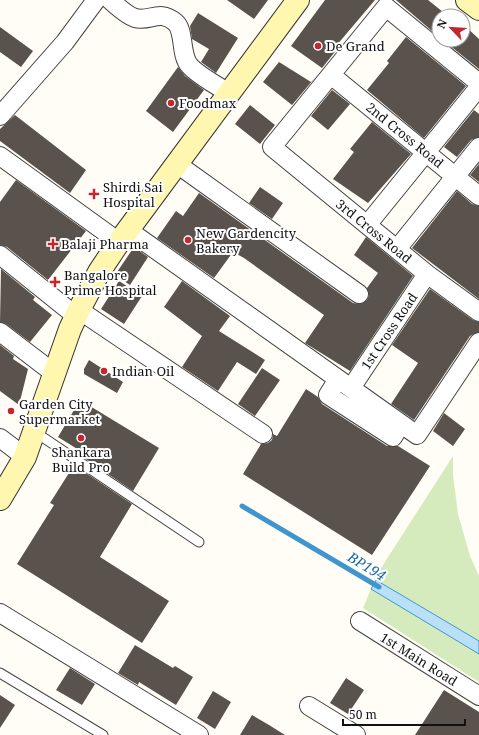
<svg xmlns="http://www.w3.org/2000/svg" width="479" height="735" viewBox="0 0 479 735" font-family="'Noto Serif',serif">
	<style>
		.green { fill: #d5ebbd }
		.water { fill: #b9e0f7; stroke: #3f96cf }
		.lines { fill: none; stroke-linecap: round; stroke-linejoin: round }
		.stream { stroke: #3f96cf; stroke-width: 5 }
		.building { fill: #5a524d }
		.lane-casing { stroke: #444; stroke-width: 11 }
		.street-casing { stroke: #444; stroke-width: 20 }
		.secondary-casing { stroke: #333; stroke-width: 24 }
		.lane { stroke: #fff; stroke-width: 9 }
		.street { stroke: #fff; stroke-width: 18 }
		.secondary { stroke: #fff6b0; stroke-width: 22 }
		.poi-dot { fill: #c4262e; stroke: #fff; stroke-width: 1.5 }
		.labels { text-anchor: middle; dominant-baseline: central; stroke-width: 4; stroke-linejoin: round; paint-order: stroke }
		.poi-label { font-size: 13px; fill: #111; stroke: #fff; text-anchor: start }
		.street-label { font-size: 13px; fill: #111; stroke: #fff }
		.water-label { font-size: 14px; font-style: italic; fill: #1768a6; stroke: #fff }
	</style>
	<rect width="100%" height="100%" fill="#fffdf5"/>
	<!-- green -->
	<path class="green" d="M453,456V475L458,514L470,556L479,576V641L374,579Z
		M371,589L479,654V682L363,608Z"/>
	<!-- water -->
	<path class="water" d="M376,580L479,641V654L371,589Z"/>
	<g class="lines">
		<!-- stream -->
		<path class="stream" d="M242,506L379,587"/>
	</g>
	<!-- building -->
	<path class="building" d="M227,0H268L254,19Z
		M325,0H375L336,46L338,48L322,68L291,46Z
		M396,0H428L448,16H439V37Z
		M198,13L238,38L216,73L201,62L209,49L192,39L190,26Z
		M464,25L479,39V69L443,40H463Z
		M0,27L33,51L21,67L0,52Z
		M406,37L466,86L424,138L367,90L389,63L387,61Z
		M279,62L311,82L318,74L292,105L263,82Z
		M178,67L185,76L204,90L173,132L146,111Z
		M332,90L350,104L328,130L311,116Z
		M250,105L275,125L260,144L235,124Z
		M474,110L479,114V137L471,140L457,157L444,147Z
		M15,115L86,170L70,193L0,141V129Z
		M372,122L411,154L368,203L333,179L354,152L350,149Z
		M479,164V182L470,175Z
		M16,180L86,231L48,280L7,247L0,245V202Z
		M260,187L283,203L272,219L249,203Z
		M457,191L472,204L479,206V299L412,248Z
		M199,193L353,303L358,304L367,300L369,295L367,288L378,273L354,255L366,237L413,276L350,371L305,343L324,315L244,258L233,252L214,278L157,238L176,211L183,216Z
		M134,247L148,257L130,285L115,275Z
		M1,269L35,297L33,300L52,315L30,342L6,324L0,322Z
		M119,281L142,296L124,324L101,309Z
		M182,281L230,316L219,331L265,360L256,374L237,362L218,391L182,367L202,336L164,307Z
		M430,289L473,320L479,322V332L470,336L414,420L391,404L418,363L392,345Z
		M0,345L14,356L13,359L28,369L19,405L0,391Z
		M89,360L123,382L117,393L84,374V369Z
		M262,368L280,380L255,416L238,404Z
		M306,389L318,397L322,404L387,446H398L430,466L372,555L243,474L261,444L268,443L272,440L273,434L277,436Z
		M80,400L159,448L133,491L80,455L82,452L58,437Z
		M444,413L465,429L453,446L433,431Z
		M74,465L132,504L100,557L169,601L142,643L17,564L54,505L50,503Z
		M135,645L173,668L175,666L193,677L176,705L139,682L138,685L118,673Z
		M70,668L95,684L82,705L56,690Z
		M346,678L364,690L348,714L330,703Z
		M444,690L479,712V735H415Z
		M213,691L231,702L215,729L197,718Z
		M0,695L15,705L0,728Z
		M252,715L269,725L285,735H240Z"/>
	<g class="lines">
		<defs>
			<path id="lane" d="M35,432L199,542
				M0,673L103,735"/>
			<path id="street" d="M110,0C117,6 126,15 135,18C150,22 159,9 175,22C185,30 180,54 189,65C196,74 219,87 229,93
				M331,75L479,196
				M479,83L386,7L272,147L427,274L479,312
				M0,116L65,42L96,0
				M0,156L119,242
				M177,164L359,294
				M367,225L479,87
				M128,230L417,435L479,342
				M397,249L479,147
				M0,255L76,316
				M79,310L263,434
				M0,332L55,374
				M338,379L328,395L393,437L401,424
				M351,388L427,274
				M0,438L25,457
				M0,613L199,735
				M360,621L479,696
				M309,706L356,735"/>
			<path id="secondary" d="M467,0L479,9
				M0,499L25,457L70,329L79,310L99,272L119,242L298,0"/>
		</defs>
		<!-- lane casing -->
		<use href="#lane" class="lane-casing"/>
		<!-- street casing -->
		<use href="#street" class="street-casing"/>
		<!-- secondary casing -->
		<use href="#secondary" class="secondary-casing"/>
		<!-- lane -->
		<use href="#lane" class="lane"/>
		<!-- street -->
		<use href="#street" class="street"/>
		<!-- secondary -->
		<use href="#secondary" class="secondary"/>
	</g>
	<!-- markers -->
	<g class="poi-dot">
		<circle cx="318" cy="46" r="4"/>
		<circle cx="171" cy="103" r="4"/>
		<path d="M92 188h4v4h4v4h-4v4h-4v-4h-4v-4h4z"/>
		<circle cx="188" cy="240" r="4"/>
		<path d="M51 238h4v4h4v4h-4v4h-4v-4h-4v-4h4z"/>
		<path d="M53 276h4v4h4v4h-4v4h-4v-4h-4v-4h4z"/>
		<circle cx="104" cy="371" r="4"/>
		<circle cx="11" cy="411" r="4"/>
		<circle cx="81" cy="438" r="4"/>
	</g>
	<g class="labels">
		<!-- poi labels -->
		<g class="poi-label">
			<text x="326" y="46">De Grand</text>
			<text x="179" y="103">Foodmax</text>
			<text x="103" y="187">Shirdi Sai<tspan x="103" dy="15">Hospital</tspan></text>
			<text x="196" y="233">New Gardencity<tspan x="196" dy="15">Bakery</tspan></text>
			<text x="61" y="244">Balaji Pharma</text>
			<text x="64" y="275">Bangalore<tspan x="64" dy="15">Prime Hospital</tspan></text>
			<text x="112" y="371">Indian Oil</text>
			<text x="19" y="404">Garden City<tspan x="19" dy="15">Supermarket</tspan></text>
			<text x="81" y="452" text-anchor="middle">Shankara<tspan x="81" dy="15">Build Pro</tspan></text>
		</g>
		<!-- street labels -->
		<g class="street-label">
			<text transform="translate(405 135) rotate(39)">2nd Cross Road</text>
			<text transform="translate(374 231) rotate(39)">3rd Cross Road</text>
			<text transform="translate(389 331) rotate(-56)">1st Cross Road</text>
			<text transform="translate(419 659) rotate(32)">1st Main Road</text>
		</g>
		<!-- water labels -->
		<g class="water-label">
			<text transform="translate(367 566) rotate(31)">BP194</text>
		</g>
	</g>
	<!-- north arrow -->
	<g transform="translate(451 28) rotate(295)"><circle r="19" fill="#ffffff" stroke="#a0a0a0"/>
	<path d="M0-3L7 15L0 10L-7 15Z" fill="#c4262e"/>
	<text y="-6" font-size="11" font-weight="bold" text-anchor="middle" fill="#111111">N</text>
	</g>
	<!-- scale -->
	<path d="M343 719v6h122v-6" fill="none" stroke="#111111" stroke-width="2"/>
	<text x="349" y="719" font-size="12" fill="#111111" stroke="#ffffff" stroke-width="3" paint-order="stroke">50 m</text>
</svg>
